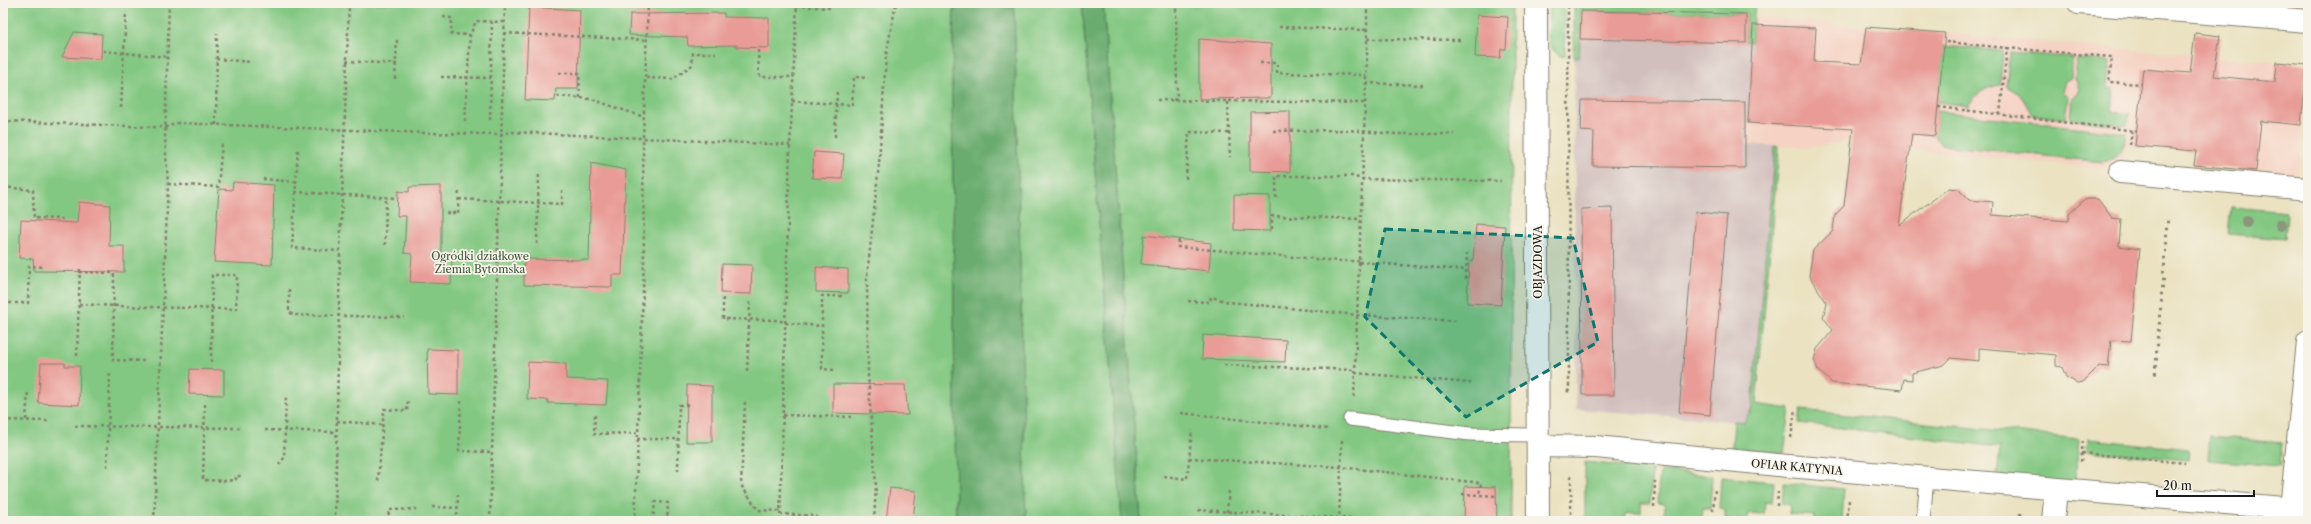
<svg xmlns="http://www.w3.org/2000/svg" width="2311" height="524" viewBox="0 0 2311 524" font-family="'Libre Caslon Text',serif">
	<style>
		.built { fill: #f5d2c3 }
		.industrial { fill: #d1bfbd }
		.green { fill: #83c882; stroke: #50724f }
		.forest { fill: #6aac70; stroke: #436446 }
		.building { fill: #e99c97 }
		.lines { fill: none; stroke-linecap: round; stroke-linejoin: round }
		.lane-casing { stroke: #837f6e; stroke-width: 15 }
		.street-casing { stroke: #837f6e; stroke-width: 24 }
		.path { stroke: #837f6e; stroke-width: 2.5; stroke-dasharray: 3 3; stroke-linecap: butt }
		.lane { stroke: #fff; stroke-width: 13 }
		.street { stroke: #fff; stroke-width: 22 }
		.tree { fill: #8c967a }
		.marked { fill: #0f766e; fill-opacity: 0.2; stroke: #0f766e; stroke-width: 3; stroke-dasharray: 8 5; stroke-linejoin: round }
		.labels { text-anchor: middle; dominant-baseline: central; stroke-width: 3.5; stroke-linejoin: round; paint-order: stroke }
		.park-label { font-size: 11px; fill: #405840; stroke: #f7f3e8 }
		.street-label { font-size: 11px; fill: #1c1c1c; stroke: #f7f3e8 }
	</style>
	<rect width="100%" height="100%" fill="#f7f3e8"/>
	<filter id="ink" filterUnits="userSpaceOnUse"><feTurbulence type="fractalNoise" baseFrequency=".025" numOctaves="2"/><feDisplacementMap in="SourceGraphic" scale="8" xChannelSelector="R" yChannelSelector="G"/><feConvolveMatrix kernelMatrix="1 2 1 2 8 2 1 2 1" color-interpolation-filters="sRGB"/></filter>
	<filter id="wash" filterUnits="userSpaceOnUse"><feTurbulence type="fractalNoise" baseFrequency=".012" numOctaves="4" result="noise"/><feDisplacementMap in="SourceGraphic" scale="16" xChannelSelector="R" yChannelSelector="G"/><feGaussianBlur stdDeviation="0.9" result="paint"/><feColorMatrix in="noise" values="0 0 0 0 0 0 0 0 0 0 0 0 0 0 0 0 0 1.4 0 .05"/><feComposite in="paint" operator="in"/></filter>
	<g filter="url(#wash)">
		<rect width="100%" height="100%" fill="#eae2c1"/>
		<!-- built -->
		<path class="built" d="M1754,17L2307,65L2298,176L2194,165L2195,151L2127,145L2123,158L2116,165L2103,168L1851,144V140L1816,147L1747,144Z"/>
		<!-- industrial -->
		<path class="industrial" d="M1574,3H1755L1747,144L1775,146L1752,408L1744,422L1576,409Z"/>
		<!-- green -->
		<path class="green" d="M3,3H954L952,83L956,521H3Z
			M1014,3H1082L1122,521H1026Z
			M1103,3H1512L1511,521H1141Z
			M1549,3H1564L1565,57C1542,54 1550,20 1549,3Z
			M1574,3H1755L1752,42L1746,41V14L1581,11L1579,57H1574Z
			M1943,46L2003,51L2000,85C1985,87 1976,94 1968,106L1938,102Z
			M2010,52L2073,58L2071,78L2065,81L2062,92L2068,96L2065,119L2032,115L2021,95L2006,86Z
			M2077,59L2110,61L2107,88L2114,89L2112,112L2129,114L2127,126L2070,119L2072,97L2076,96L2080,90L2078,82L2075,79Z
			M1937,111L2127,133C2124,149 2120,158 2103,162L1941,145L1935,136Z
			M1775,146L1779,147L1756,404L1790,409L1784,453L1732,448L1734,421L1744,422L1752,408Z
			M2231,207L2287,212L2285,239L2228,234Z
			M1801,410L2079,439L2074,491L1996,485L2000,447L1799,423Z
			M2210,436L2282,443L2280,466L2208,460Z
			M2088,439L2189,449L2188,460L2087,451Z
			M1585,462L1652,469L1650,503H1641V513H1626L1625,521H1585Z
			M1660,470L1712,476L1710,508H1703L1702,518L1664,515L1665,504L1657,503Z
			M1721,477L1774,482L1772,503L1765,502L1764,514L1748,513L1747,521L1725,519V509L1719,508Z
			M1784,483L1844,489L1842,521H1814V516L1789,514L1790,504L1782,503Z"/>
		<!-- forest -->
		<path class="forest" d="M954,3H1014L1026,521H956L952,83Z
			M1082,3H1103L1141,521H1122Z"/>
		<g id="blocks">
			<!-- building -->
			<path class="building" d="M529,7L580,10L578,89H556L555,101L525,100Z
				M1581,11L1746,14V43L1580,39Z
				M724,13V17L769,18V48L737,47V45L688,46L687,37L629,35L630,14Z
				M1477,15L1508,17L1506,49H1501L1500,58L1475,57Z
				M1753,25L1816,28L1814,62L1861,64L1866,27L1945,33L1935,136L1912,134L1899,225L1949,188L1958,189L1969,200L1993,202L1992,215L2069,221V214L2083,201L2088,199H2098L2112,218L2121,219L2119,246L2140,249L2131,341L2111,340L2108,367L2099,366L2083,382L2077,383L2066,377L2062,367L2056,366V355L1979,348V361L1951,358L1944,365L1912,373V380L1904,379L1902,390L1832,383L1818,370L1814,360L1817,349L1833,330L1823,317L1827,303L1809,276L1813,250L1833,231L1835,215L1844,206L1853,129L1748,123Z
				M74,32L102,34L101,59L62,57Z
				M2195,33L2220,36L2214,76L2275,82L2277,62L2307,65L2301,125L2261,121L2256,171L2194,165L2196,151L2135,146L2143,69L2190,73Z
				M1199,39L1271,44V98L1199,99Z
				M1582,100L1745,102V168L1593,166L1594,132L1581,131Z
				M1290,111V172L1250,171V112Z
				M814,152L844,154L842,179L812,178Z
				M591,163L626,170L622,275H612V287L524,285V259L589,260Z
				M233,182L274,185L272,265L214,262L219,189L232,190Z
				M441,186V258L452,259L451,284L410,282L412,254L404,253L406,216H397L398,191L409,192V187Z
				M1234,195L1270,196V231L1234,230Z
				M79,202L110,205L109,246H124V272L34,271L33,259L19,258L21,220L77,223Z
				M1612,208L1614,395H1582L1581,209Z
				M1696,212L1727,215L1710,415L1679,412Z
				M1476,224L1505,226L1501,305L1467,303L1469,261H1473Z
				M1144,235L1211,243L1209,271L1141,264Z
				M722,264L752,265L751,294L721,293Z
				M816,267L848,269V293L816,292Z
				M1203,335L1286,340L1285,362L1202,359Z
				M427,349L458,350V395L428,394Z
				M528,362L566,364V379L608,381L606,405L548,403V400L527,399Z
				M41,363H65V366H80L79,405L38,403Z
				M190,369L224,370V395L189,394Z
				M833,384L905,385L908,415L833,413Z
				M687,385L712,386V442H686Z
				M1465,486L1496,487L1497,521H1464Z
				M890,488L916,491L913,521H886Z"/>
		</g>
	</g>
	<g filter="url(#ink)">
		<use href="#blocks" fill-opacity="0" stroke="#837f6e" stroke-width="1"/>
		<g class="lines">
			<defs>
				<path id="lane" d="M1350,419L1470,434L1538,435
					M1923,521L1927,479"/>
				<path id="street" d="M1536,3L1538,521
					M2079,3L2308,21
					M2120,172L2308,189
					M1538,446L1596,447L1788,466L2308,510
					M2291,509L2308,342
					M2053,521L2056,490"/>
			</defs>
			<!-- lane casing -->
			<use href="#lane" class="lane-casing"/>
			<!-- street casing -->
			<use href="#street" class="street-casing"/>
			<!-- path -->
			<path class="path" d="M3,4V3
				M797,6L831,8L832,3
				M443,17L452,18L451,34L470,35L476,21L504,22
				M1279,27L1367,30
				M504,33L647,40
				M1367,39L1461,40
				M1946,42L2007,48L2000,114
				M2007,48L2112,57L2109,82L2141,84
				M758,50L759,75L762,77H794
				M103,51L168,57
				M216,59L252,62
				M346,61L397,64
				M1260,63H1277V73L1366,75
				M559,73H579L580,98
				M441,77L491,78
				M646,78L673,79L692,65L693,53H716
				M395,79L397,38
				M1366,83L1423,85
				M557,96L591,99L644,117
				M1157,100L1365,103
				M792,101L852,105L854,77L868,78
				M1174,101L1177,94L1176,3
				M1228,102L1230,157
				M1938,107L2136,131
				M121,108L126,12
				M490,120L492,22
				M3,121L153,127H166L178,123L427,133L501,134L512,132L790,145
				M465,121L470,35
				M216,125L217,33
				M1273,131L1349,130L1396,134H1454
				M835,137L837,89
				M2130,145L2132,130
				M298,150L292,248L340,251
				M263,179L295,182
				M1186,179L1189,132L1229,133
				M168,184L218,187L222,143
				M3,187L33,190L34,218L65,219
				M295,192L397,198
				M1276,198V176H1353L1361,179L1501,181
				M459,199L562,204V187
				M446,213H458L459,188
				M2166,222H2172
				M1272,229V216L1360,219
				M2165,229H2171
				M2165,236H2171
				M1179,240L1178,247L1339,261H1359
				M2165,243L2170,244
				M537,244L539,172
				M385,245L386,197
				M2164,251H2169
				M2163,258H2169
				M1359,262L1466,270
				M2163,265H2168
				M79,272L114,273L113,360L144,361
				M2162,272L2168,273
				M1466,279L1467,253
				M2162,280H2167
				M2161,287H2166
				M289,289V312L294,315L404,317
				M2160,294H2166
				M723,298V319L778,320L786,323L822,326
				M1188,301L1210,302L1211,297L1229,302L1357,315L1458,321
				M2160,301L2165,302
				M3,303H28L29,266L44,267
				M79,304C131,307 184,308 236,309L237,275H212L211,365
				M2159,309H2164
				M2158,316H2164
				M2158,323L2163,324
				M2157,330L2162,331
				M2156,337L2162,338
				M2156,345H2162
				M2155,352H2161
				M77,356L80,266
				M2155,359L2160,360
				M1224,365L1356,370
				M2154,366L2160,367
				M834,370L822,369V296H845
				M747,371L750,300
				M1355,373L1471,383
				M2154,373L2159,374
				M1567,392L1569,390L1568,3
				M1354,397L1367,54V3
				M461,401L459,451L492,452
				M745,402L741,485L758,510L780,511
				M205,404L203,480L228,481L236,479V476H241
				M1181,413L1328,429
				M595,415L594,434L637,433
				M783,415L851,417
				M3,420L49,421
				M26,420L28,390
				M337,421L383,425
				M75,426L240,428
				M265,430L337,432
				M1791,438L1795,409
				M637,439H678
				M2082,453L2185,463
				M1189,458L1340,467L1481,483L1479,495
				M2081,462L2083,439
				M279,465L284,458L286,395
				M107,467L110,371
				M678,471L679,405H690
				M1571,475V521
				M1164,476L1187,479L1192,430
				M378,481L384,409L407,411L408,399
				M1462,494L1498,496
				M1777,506L1778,492
				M432,507L457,508
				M1654,507L1655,481
				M1198,510L1394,521
				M1713,511L1715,488
				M1227,512L1229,490
				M780,514L816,516L820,521
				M107,521V516
				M154,521L168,184L165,138L169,3
				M204,521V515
				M335,521L340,251L349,3
				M388,521L389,510L417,509
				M457,521L458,494
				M490,521L505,3
				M635,521L644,261L643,138L648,3
				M653,521L655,502L668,503L667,521
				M780,521L790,145L797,3
				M874,521L876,486L868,375L867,277L879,164L886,56L896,3
				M1339,521L1342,440
				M1847,521L1849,500
				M2020,521V513"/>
			<!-- lane -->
			<use href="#lane" class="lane"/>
			<!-- street -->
			<use href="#street" class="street"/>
		</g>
		<!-- trees -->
		<g class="tree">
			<circle cx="2247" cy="222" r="6"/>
			<circle cx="2281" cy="225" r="6"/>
		</g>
	</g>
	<!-- marked area -->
	<path class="marked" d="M1385,229L1573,238L1598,342L1466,417L1365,317Z"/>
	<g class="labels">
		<!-- park labels -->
		<g class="park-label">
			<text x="480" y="256">Ogródki działkowe<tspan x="480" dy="13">Ziemia Bytomska</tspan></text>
		</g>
		<!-- street labels -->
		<g class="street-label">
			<text transform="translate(1538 262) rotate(-90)">OBJAZDOWA</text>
			<text transform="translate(1797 467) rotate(5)">OFIAR KATYNIA</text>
		</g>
	</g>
	<!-- margin -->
	<rect width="2311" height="524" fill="none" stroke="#f7f3e8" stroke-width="16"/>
	<!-- scale -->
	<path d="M2157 490v6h97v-6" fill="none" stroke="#1c1c1c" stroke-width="2"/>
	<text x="2163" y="490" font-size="12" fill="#1c1c1c" stroke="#f7f3e8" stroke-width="3" paint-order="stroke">20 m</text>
</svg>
